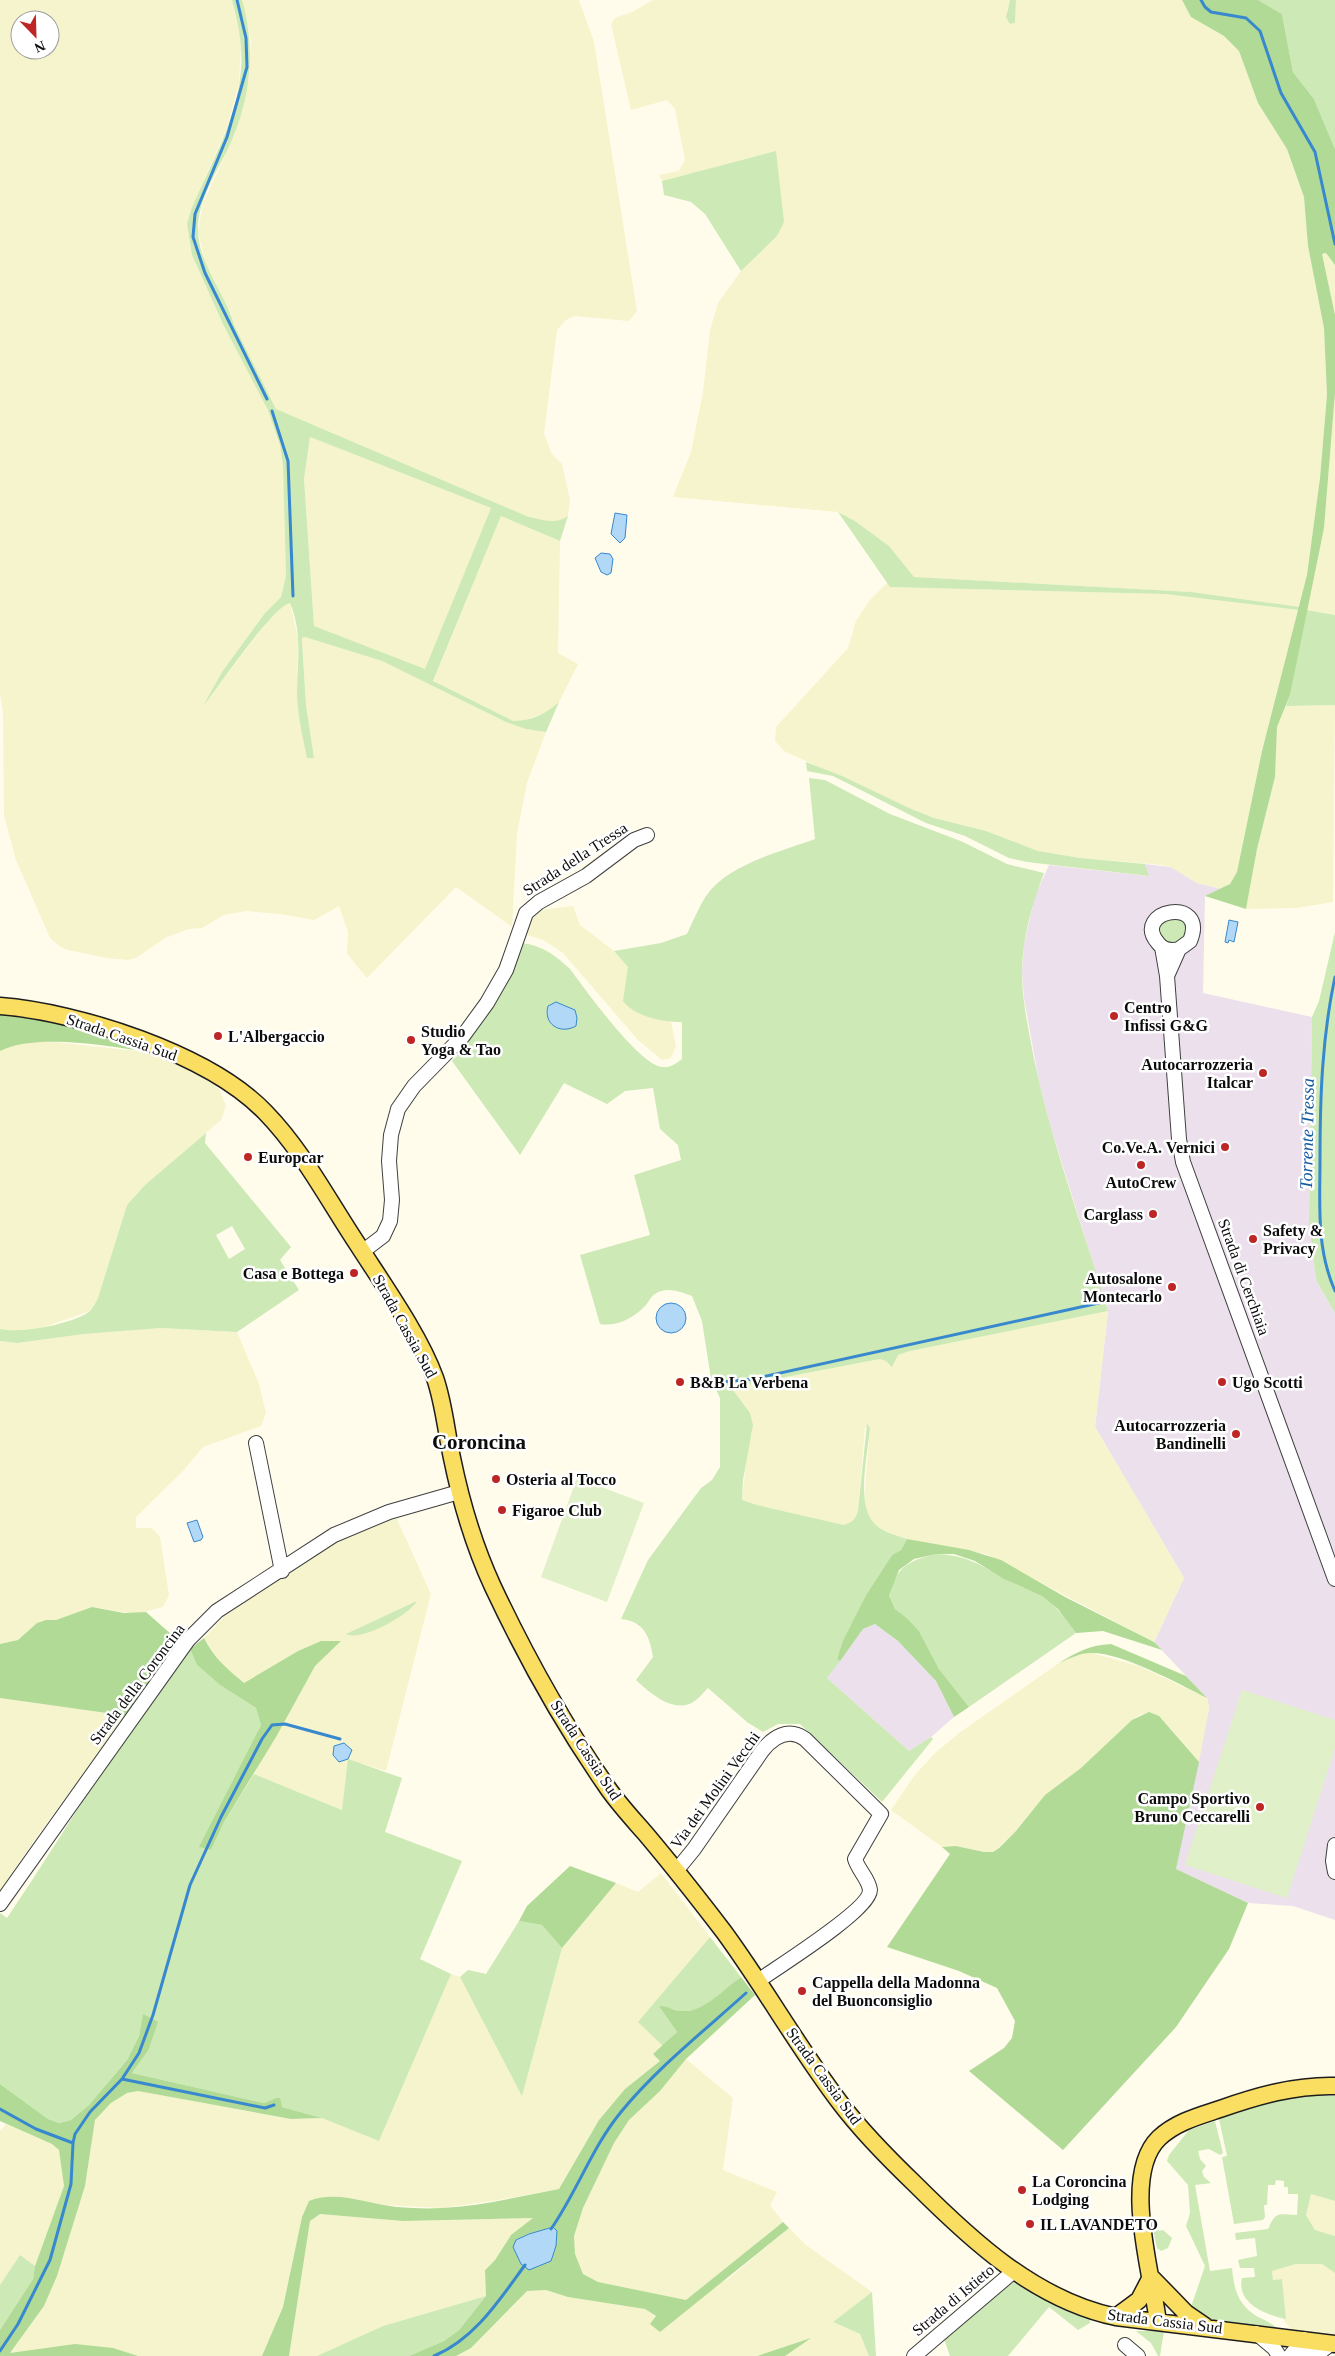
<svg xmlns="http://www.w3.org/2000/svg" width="1335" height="2356" viewBox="0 0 1335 2356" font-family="Georgia,serif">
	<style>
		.industrial { fill: #ebe0ec }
		.farmland { fill: #f5f4cc; fill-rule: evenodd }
		.green { fill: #cde9b6; fill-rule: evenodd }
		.forest { fill: #b0da95; fill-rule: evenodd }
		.pitch { fill: #e0f0c8 }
		.water { fill: #b1d8f6; stroke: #3788ce }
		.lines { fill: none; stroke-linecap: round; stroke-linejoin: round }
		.stream { stroke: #3788ce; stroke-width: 3 }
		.minor-casing { stroke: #3f3f3f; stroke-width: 16 }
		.major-casing { stroke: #1d1d1d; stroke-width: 19 }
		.minor { stroke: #fff; stroke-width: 14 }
		.major { stroke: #f9de62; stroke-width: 16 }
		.poi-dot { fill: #bd2624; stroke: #fff; stroke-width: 2 }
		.labels { text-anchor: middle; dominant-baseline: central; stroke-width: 5; stroke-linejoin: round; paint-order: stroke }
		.street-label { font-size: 16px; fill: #0c0c0c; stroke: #fff }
		.poi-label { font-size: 16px; font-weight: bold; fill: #0c0c0c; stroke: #fff; text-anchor: start }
		.water-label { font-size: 18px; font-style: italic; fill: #155a9f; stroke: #fff }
		.district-label { font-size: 21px; font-weight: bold; fill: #0c0c0c; stroke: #fff }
	</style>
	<rect width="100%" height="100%" fill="#fffcec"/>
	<!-- industrial -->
	<path class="industrial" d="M1145,864L1171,867L1197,883L1222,889L1205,896L1203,993L1312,1017L1309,1223L1316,1280L1335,1313V1920L1293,1906L1248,1903L1176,1869L1209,1708L1207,1698L1154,1642L1184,1578L1095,1427L1108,1311L1051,1128L1039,1082L1024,998L1022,972L1024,944L1035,896L1049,865L1148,876Z
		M875,1624L898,1641L936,1681L954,1717L931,1737L909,1751L827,1678L863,1629Z"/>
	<!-- farmland -->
	<path class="farmland" d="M0,0H232L239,24L241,44L239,84L227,127L191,210L187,224L192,255L268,410L280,445L283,465L286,576L281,597L265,613L222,672L205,703L269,620L285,604L290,603L298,638L297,697L302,731L314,758L306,705L302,642V638L305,637L382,661L506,722L526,729L546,732L527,783L517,834L512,927L456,887L367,978L347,954L348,932L339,906L314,920L280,914L246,911L224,915L202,928L189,929L165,938L136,958L128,960L107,958L68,950L59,946L50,938L16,860L4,816L3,712L0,694ZM20,20H50V50H20Z
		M242,0H579L594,42L637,311L629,321L574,316L566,320L557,330L544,434L552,454L562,464L570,500L568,516L560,521L548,522L529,517L276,409L235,327L231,313L205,263L198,231L203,203L234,136L249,78L251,41Z
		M653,0H1010L1007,10L1010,24L1015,23L1016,0H1182L1191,17L1224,36L1239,51L1258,103L1287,149L1304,197L1308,246L1324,328L1327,395L1320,478L1307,575L1300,607L1191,592L914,577L889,546L855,521L838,512L673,497L691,452L703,392L710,330L718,303L741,271L777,236L776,152L662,181L659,175L679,171L685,160L675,109L667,100L631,110L611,24L615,18L632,12Z
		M1326,253L1335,265V315L1322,254Z
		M1335,393V615L1306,610L1324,528Z
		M310,437L491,508L425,670L314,626L304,479Z
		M501,516L560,541L558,653L578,664L559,702L549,711L523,721H513L501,717L433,682Z
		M888,582L890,587L1165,594L1299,610L1262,751L1240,859L1237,872L1230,884L1222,889L1197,883L1171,867L1163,865L1080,858L1038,851L986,831L934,818L909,808L784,751L775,741L776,727L848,648L856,621L869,601Z
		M1335,705L1333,902L1296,908L1246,909L1257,849L1275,777L1277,727L1286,706Z
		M573,906L580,925L614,951L628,967L646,1015L671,1022L676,1046L671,1058L662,1060L638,1040L563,953L543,940L524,934L530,918L540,910Z
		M31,1042H54L155,1053L196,1072L219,1089L226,1106L221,1120L145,1185L127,1205L98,1298L90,1311L44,1327L13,1332L0,1329V1051L11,1046Z
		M1108,1311L1095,1427L1184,1578L1154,1642L986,1554L907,1539L885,1531L874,1524L867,1514L864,1501L870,1429L865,1427L858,1510L856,1518L851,1523L844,1525L757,1505L742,1500L748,1446L752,1434L750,1413L733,1390L738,1386L880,1359L894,1361L898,1355L910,1351Z
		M161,1328L237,1332L259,1384L266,1413L261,1426L203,1447L183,1471L136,1517V1528H152L160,1537L169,1595L163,1607L136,1614L92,1607L56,1620H46L37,1623L18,1640L0,1644V1341L17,1343L84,1334Z
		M396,1517L431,1594L386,1771L363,1764L356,1765L346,1773L343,1810L254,1774L315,1666L341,1641H321L298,1651L244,1683L221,1665L210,1651L204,1638L226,1615L319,1552L351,1534Z
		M1092,1653L1139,1666L1207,1698L1209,1708L1199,1762L1159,1716L1141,1714L1132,1720L1081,1768L1045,1795L1016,1831L993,1852H984L956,1846L942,1847L891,1810L914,1776L935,1753L959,1733L1059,1663L1076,1655Z
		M0,1698L128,1716L50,1818L0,1890Z
		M661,1873L710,1937L639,2022L663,2046L653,2054L660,2061L625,2089L599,2120L559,2189L499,2200L442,2208L309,2201L302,2217L283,2307L262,2356H138L113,2348L10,2353L44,2306L57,2276L85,2186L95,2120L111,2103L127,2093L138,2091L291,2119L322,2118L379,2141L451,1974L460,1977L522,2095L562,1948L616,1883L638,1892Z
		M686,2059L733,2098L723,2170L777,2192L770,2205L783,2222L686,2300L598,2282L583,2274L575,2254L574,2236L583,2208L614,2143L629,2120L660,2091Z
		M6,2124L52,2144L59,2150L64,2186L35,2266L20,2255L0,2285V2131Z
		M1311,2194L1335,2201V2236L1315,2230L1306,2215Z
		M320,2214L403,2221L534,2218L509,2237L495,2260L485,2269L486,2296L383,2326L317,2356H289L310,2220Z
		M789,2228L806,2245L872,2292L833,2322L860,2334L869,2356H785L809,2339L756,2356H456L471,2348L526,2291L546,2290L568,2297L645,2309L656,2317L728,2279Z
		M1296,2264H1322L1335,2273V2337L1292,2331L1282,2318L1286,2319L1282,2279L1273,2280L1272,2271Z"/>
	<!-- green -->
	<path class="green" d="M232,0H242C257,51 250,103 227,151C215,174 198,202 198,229C198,265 226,293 235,327L276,409L529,517C544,520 555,525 568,516L560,541L501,516L433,681L513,721C531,721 546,714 559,702L546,732L526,729L506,722L382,661L305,637L302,638V642L306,705L314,758H307C303,738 298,717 297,696C297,665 303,633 290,603C273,606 218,688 203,706L222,672L265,613L281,597L286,576L283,465L280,445L268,410L224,326L192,255L187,224L191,210C210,165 238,118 241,69C243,45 238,22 232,0ZM310,437L491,508L425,669L314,626L304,479Z
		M1010,0H1016L1015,23L1010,24L1006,17Z
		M1258,0H1335V149L1314,99L1293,72L1282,14Z
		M776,151L784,222L777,236L741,271L705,214L691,202L664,195L662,181Z
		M838,512L855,521L889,546L914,577L1191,592L1300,607L1299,610L1165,594L890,587Z
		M1306,610L1335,615V705L1286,706L1290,695Z
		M806,762L842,776L909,808L934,818L986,831L1038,851L1080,858L1145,864L1149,876L1027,862L1009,858L965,836L926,823L833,776L807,771Z
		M809,778L825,780L890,814L963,842L1007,864L1044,873C1032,905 1022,938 1022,973C1022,1002 1029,1031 1034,1059C1052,1145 1083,1227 1108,1311L910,1351L898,1355L892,1367L886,1361L880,1359L738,1386L733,1390L750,1413L753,1425L743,1480L742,1500L757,1505L844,1525C853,1522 856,1519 858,1510L867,1424L870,1428C868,1453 856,1502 873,1522C881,1532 896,1535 907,1539L901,1550L892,1555L866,1595L837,1658L840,1661L827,1678L909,1751L931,1737L933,1739L882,1802L800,1724H778L763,1732L747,1722L708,1688C703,1693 696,1702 689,1704C670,1711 649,1692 636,1680L653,1657C650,1637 644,1621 621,1619L648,1560L701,1488L712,1480L720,1467V1398L711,1379L702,1321L692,1296C681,1292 666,1286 655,1294C651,1296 648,1303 645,1306C634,1318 616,1327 600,1324L580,1255L650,1235L634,1175L681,1160L678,1145L660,1129L653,1088L625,1091L607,1104L564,1083L520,1155L452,1061C483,1023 509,991 521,943C542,945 555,955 570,969C585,989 639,1065 662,1067C671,1068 675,1064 682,1059V1022C663,1022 635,1017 623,1001L628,967L614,951L661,943L687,934C693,921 699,907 706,896C728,864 780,852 815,839Z
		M1160 930a13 13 0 1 1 26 0a13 13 0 1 1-26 0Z
		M1335,932V1313L1316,1280L1309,1223L1312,1017L1319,1001Z
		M206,1133L205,1143L291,1247L280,1260L299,1290L237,1332L161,1328L84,1334L17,1343L0,1341V1329C19,1334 74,1324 90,1311C93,1308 96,1302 98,1298L127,1205L145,1185ZM232,1226L245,1249L229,1259L216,1235Z
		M936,1554C966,1555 979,1564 1004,1578C1016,1586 1030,1589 1042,1596C1057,1606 1066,1619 1076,1633L969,1707L939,1669L919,1631L907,1618L895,1609L889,1595C897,1566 908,1561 936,1554Z
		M417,1601C409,1615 361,1642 346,1634Z
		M190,1649L197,1665L220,1685L256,1708L261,1725L200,1847L211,1850L224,1822L254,1774L342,1810L348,1759L402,1778L385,1832L462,1861L420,1959L451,1974L379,2141L322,2118L282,2107L276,2098L264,2103L132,2073L148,2051L143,2015L139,2036L127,2060L89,2105L71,2120L59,2123L48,2119L0,2084V1913L7,1918C68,1828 121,1733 190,1649Z
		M519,1921L542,1925L562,1948L522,2096L460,1977L468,1970L486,1974Z
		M710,1937L741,1977C725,1989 703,2013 683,2011C674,2011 669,2006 660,2007L677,2032L663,2046L638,2022Z
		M1304,2095L1335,2096V2201L1311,2194L1306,2215L1315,2230L1335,2236V2273L1322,2264H1296L1272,2271L1273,2280L1282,2279L1286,2319C1267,2315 1236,2304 1242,2278L1255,2277L1254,2268H1240L1238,2260L1257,2256L1255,2238L1236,2240L1235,2233L1268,2229C1276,2211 1278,2214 1297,2215L1298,2194H1288V2187H1284V2181L1276,2180L1275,2185H1268L1267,2205H1264L1265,2217L1263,2220L1234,2224L1222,2157L1227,2156L1219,2119L1248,2107Z
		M1215,2121L1223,2153L1220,2155L1209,2149L1198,2151L1200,2159L1206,2166L1202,2171L1204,2177L1211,2183L1195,2185L1210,2271L1232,2268C1234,2290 1238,2305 1258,2317C1265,2320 1273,2324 1278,2329L1212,2321L1191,2307L1205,2266L1186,2226L1190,2213L1188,2185L1167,2161L1169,2155L1189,2130Z
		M1151,2221L1159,2231L1163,2230L1172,2238L1168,2248L1161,2251L1157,2248Z
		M20,2255L35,2266L33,2279L0,2330V2285Z
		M1013,2282L1060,2308L1090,2319V2323L1078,2330L1049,2307L1008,2356H950L944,2339L1000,2291Z
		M872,2292L876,2356H869L860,2334L833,2322Z
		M486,2296L459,2330L444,2341L409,2356H317L383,2326Z
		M1136,2331H1164L1160,2356H1158L1151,2343Z"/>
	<!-- forest -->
	<path class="forest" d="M1182,0H1258L1282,14L1293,72L1314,99L1335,149V265L1326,253L1322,254L1335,315V393L1324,528L1290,695L1277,727L1275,777L1257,849L1246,909L1205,896L1230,884L1237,872L1262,751L1307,575L1320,478L1327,395L1324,328L1308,246L1304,197L1287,149L1258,103L1239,51L1224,36L1191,17Z
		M0,1013L47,1020L155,1053C114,1047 37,1032 0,1051Z
		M907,1539L969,1550L1001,1560L1065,1597L1154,1642L1162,1650L1103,1631L1076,1633L1058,1609L1042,1596L1004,1579L975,1561L954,1554H936L914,1559L899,1570L889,1595L895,1609L907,1618L919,1631L939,1669L969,1707L954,1717L936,1681L898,1641L875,1624L863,1629L840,1661L837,1659L843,1641L866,1595L892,1555L901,1550Z
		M92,1607L124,1613L146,1612L180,1642L128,1716L0,1698V1644L18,1640L37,1623L46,1620H56Z
		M204,1638C213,1657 227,1669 244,1683L298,1651L321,1641H341L315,1666L276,1737L224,1822L211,1850L199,1847L261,1725L256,1708L220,1685L197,1665L190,1649Z
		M1111,1644L1186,1676L1207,1698C1179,1684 1123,1653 1092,1653C1080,1653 1070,1658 1059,1663C1077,1652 1090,1645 1111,1644Z
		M1149,1712L1159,1716L1199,1762L1176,1869L1248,1903L1229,1949L1176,2027L1063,2150L969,2071L1004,2048L1012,2038L1015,2021L997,1988L959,1971L887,1947L950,1854L942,1847L956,1846L984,1852H993L999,1848L1016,1831L1045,1795L1081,1768L1132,1720Z
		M570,1866L616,1883L562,1948L542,1925L519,1921L527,1906Z
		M741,1977L755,1995L686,2059L660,2091L629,2120L614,2143L583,2208L574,2236L575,2254L583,2274L598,2282L686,2300L783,2222L789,2228L660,2332L650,2324L656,2316L645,2309L568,2297L546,2290L527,2291L471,2348L456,2356H409L444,2341L459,2330L486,2296L485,2270L495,2260L511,2235L533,2218L403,2221L320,2214L310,2221L289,2356H262L283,2307L302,2217L309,2201C336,2190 368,2204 396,2207C411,2208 427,2209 442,2208C481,2206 521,2196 559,2189L599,2120L625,2089L660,2061L653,2054L677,2032L659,2006C669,2006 674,2011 683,2011C703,2013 725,1988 741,1977ZM553,2227L521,2264L514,2247L516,2240L528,2234Z
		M143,2014L158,2022L148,2051L132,2073L264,2103L276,2098H280L282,2107L322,2118L291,2119L138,2091L127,2093L111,2103L95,2120L85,2186L57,2276L44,2306L10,2353L75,2344L113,2348L138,2356H0V2330L33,2279L35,2266L64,2186L59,2150L52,2144L0,2121V2084L48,2119L59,2123L71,2120L89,2105L127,2060L139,2036Z
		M811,2338L785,2356H756H757Z"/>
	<!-- pitch -->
	<path class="pitch" d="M577,1478L644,1503L607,1602L541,1577Z
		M1242,1690L1335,1720V1748L1287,1898L1185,1865Z"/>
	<!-- water -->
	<path class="water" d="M615,513L627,515L625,538L620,543L611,534Z
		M601,553L610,554L613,559L611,573L607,575L601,572L595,558Z
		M1229,920L1238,922L1234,942L1229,940L1228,943L1225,942Z
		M556,1002L575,1010L577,1018L576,1026C560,1035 543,1024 548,1006Z
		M656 1318a15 15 0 1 1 30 0a15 15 0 1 1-30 0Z
		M197,1520L203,1537L201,1540L194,1542L187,1523Z
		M344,1743L352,1750L348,1759L339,1762L333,1755L334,1746Z
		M553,2227L557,2231L556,2246L551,2261L529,2270L521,2264L513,2247L516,2240L529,2234Z"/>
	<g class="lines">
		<!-- stream -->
		<path class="stream" d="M237,0L246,38L247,67L227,137L195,214L193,237L205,273L267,399
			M1201,0L1205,7L1211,12L1246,18L1260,31L1281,93L1315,152L1335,244
			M272,411L288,461L293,596
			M1335,977C1322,1037 1320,1098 1320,1159C1320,1205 1316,1248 1335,1291
			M723,1382L753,1379L1099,1303
			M122,2079L265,2108L274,2105
			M0,2109L36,2129L73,2143
			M551,2229C577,2192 592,2147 621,2112C657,2068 704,2031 746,1993
			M0,2351L18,2324L50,2260L71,2184L73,2143L75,2134L90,2112L122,2079L139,2053L153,2015L190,1885L221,1817L262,1739L272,1725L285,1724L340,1739
			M434,2356C475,2339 500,2299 525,2265"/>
		<defs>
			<path id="minor" d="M1162,947L1167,976L1179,1139L1183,1162L1335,1579
				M1167,976L1179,949L1190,941C1209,895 1130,910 1158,943C1163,950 1171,951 1179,949
				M362,1252L383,1236L390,1221L392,1200L389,1161L391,1135L398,1109L414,1086L463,1036L487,1003L506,970L526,913L539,902L586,876L634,840L647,835
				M256,1443L282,1571
				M1335,1845L1333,1861L1335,1872
				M676,1871L694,1849L762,1751C773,1737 788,1727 805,1739L881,1814L855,1859C858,1870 869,1879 870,1890C870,1910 776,1968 758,1981
				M0,1904L188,1640L217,1611L334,1535L389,1512L459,1492
				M1256,2333L1274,2348L1279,2356
				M1125,2345L1138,2356
				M914,2356L1014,2271
				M1290,2356L1304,2339L1306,2346L1303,2356
				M1315,2356L1332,2343"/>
			<path id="major" d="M0,1006C79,1012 209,1054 265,1112C303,1151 328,1200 358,1245C383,1284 420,1336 435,1378C444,1404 446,1431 452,1458C461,1502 474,1546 493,1587C525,1655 562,1722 605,1784C616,1801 631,1817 645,1833C672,1865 698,1898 724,1932C765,1988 799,2049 841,2104C863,2133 889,2159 915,2184C971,2240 1035,2300 1116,2317L1335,2344
				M1151,2277L1186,2313L1205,2326
				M1116,2317L1139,2300L1151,2277
				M1158,2322C1152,2273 1121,2175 1159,2138C1176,2122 1199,2116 1220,2109C1257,2096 1295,2085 1335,2086"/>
		</defs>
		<!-- minor casing -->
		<use href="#minor" class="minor-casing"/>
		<!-- major casing -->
		<use href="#major" class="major-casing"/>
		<!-- minor -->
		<use href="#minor" class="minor"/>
		<!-- major -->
		<use href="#major" class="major"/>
	</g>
	<!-- markers -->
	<g class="poi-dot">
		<circle cx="1114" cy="1016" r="5"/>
		<circle cx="218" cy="1036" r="5"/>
		<circle cx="411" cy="1040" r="5"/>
		<circle cx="1263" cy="1073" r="5"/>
		<circle cx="1225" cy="1147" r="5"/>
		<circle cx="248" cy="1157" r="5"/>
		<circle cx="1141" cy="1165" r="5"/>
		<circle cx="1153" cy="1214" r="5"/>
		<circle cx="1253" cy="1239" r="5"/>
		<circle cx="354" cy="1273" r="5"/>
		<circle cx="1172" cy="1287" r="5"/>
		<circle cx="680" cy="1382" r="5"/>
		<circle cx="1222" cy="1382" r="5"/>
		<circle cx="1236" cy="1434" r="5"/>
		<circle cx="496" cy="1479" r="5"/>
		<circle cx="502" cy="1510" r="5"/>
		<circle cx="1260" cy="1807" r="5"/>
		<circle cx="802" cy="1991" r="5"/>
		<circle cx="1022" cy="2190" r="5"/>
		<circle cx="1030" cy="2224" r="5"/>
	</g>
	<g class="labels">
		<!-- street labels -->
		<g class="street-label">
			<text transform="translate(575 859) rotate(-33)">Strada della Tressa</text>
			<text transform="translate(122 1037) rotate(19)">Strada Cassia Sud</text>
			<text transform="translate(1244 1277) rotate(70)">Strada di Cerchiaia</text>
			<text transform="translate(405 1326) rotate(61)">Strada Cassia Sud</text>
			<text transform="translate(137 1684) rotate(-53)">Strada della Coroncina</text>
			<text transform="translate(586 1750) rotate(57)">Strada Cassia Sud</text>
			<text transform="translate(715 1790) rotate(-54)">Via dei Molini Vecchi</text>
			<text transform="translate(824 2076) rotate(54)">Strada Cassia Sud</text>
			<text transform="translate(953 2300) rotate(-40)">Strada di Istieto</text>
			<text transform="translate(1165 2321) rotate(7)">Strada Cassia Sud</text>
		</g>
		<!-- poi labels -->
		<g class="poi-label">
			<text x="1124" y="1007">Centro<tspan x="1124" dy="18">Infissi G&amp;G</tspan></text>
			<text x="421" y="1031">Studio<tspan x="421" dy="18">Yoga &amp; Tao</tspan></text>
			<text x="228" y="1036">L'Albergaccio</text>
			<text x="1253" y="1064" text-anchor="end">Autocarrozzeria<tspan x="1253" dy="18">Italcar</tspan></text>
			<text x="1215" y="1147" text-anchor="end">Co.Ve.A. Vernici</text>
			<text x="258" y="1157">Europcar</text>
			<text x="1141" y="1182" text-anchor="middle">AutoCrew</text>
			<text x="1143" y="1214" text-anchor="end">Carglass</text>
			<text x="1263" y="1230">Safety &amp;<tspan x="1263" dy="18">Privacy</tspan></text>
			<text x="344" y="1273" text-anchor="end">Casa e Bottega</text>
			<text x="1162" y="1278" text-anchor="end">Autosalone<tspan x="1162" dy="18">Montecarlo</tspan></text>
			<text x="690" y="1382">B&amp;B La Verbena</text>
			<text x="1232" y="1382">Ugo Scotti</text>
			<text x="1226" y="1425" text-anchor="end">Autocarrozzeria<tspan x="1226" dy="18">Bandinelli</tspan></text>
			<text x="506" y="1479">Osteria al Tocco</text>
			<text x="512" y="1510">Figaroe Club</text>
			<text x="1250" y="1798" text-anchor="end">Campo Sportivo<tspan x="1250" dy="18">Bruno Ceccarelli</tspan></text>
			<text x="812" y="1982">Cappella della Madonna<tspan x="812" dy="18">del Buonconsiglio</tspan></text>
			<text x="1032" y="2181">La Coroncina<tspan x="1032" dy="18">Lodging</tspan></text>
			<text x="1040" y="2224">IL LAVANDETO</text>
		</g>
		<!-- water labels -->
		<g class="water-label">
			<text transform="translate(1307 1134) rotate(-89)">Torrente Tressa</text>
		</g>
		<!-- district labels -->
		<g class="district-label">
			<text x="479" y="1442">Coroncina</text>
		</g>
	</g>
	<!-- north arrow -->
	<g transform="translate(35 35) rotate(157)"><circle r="24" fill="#ffffff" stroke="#9e9e9e"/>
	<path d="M0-4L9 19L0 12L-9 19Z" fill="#bd2624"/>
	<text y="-8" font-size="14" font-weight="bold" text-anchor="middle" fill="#0c0c0c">N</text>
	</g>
</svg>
